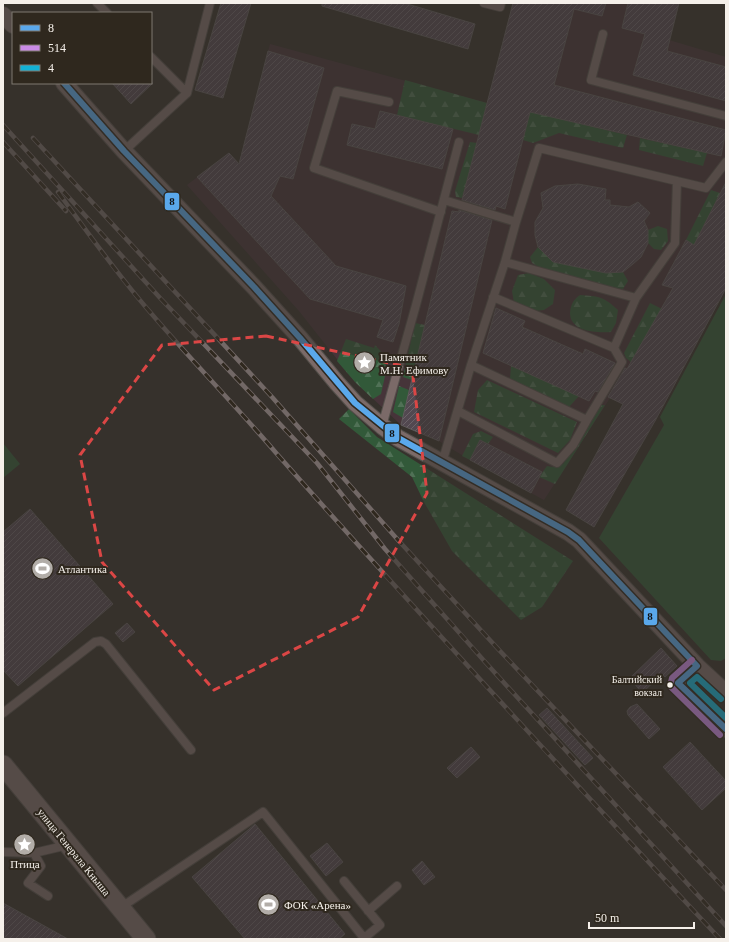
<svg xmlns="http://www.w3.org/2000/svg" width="729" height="942" viewBox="0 0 729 942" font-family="Georgia,serif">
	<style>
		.industrial { fill: #463439 }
		.forest { fill: url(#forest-firs) }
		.park { fill: #325939 }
		.building { fill: url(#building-hatch); stroke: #5f5b5b }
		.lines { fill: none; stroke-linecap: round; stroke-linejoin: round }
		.service-casing { stroke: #54504b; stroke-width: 10 }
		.minor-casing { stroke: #54504b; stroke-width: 18 }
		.tertiary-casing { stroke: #54504b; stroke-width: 21 }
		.service { stroke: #7b6a68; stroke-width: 8 }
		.minor { stroke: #7b6a68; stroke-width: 16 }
		.tertiary { stroke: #7b6a68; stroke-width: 19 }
		.rail-casing { stroke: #726866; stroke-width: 4.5 }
		.rail { stroke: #2f281e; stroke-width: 3; stroke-dasharray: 9; stroke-linecap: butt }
		.bus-1-casing { stroke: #2f281e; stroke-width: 9 }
		.bus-2-casing { stroke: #2f281e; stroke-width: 9 }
		.bus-3-casing { stroke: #2f281e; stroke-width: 9 }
		.bus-1 { stroke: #5aa8eb; stroke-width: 6 }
		.bus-2 { stroke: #ca8be6; stroke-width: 6 }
		.bus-3 { stroke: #13b2d5; stroke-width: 6 }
		.marked { fill: none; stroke: #db4645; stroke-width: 3; stroke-dasharray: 8 5; stroke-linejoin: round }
		.bus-dot { fill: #f5f0ea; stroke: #2f281e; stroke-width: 1.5 }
		.labels { text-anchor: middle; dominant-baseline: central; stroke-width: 4; stroke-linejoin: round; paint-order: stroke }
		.bus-label { font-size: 10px; fill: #f5f0ea; stroke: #2f281e; text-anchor: end }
		.poi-label { font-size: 11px; fill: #f5f0ea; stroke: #2f281e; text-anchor: start }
		.street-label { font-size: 11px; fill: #f5f0ea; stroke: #2f281e }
		.line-badge { stroke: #2f281e; stroke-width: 1.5 }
		.pale-badge-label { font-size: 11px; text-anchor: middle; font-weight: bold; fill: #111 }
	</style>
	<defs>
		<pattern id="forest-firs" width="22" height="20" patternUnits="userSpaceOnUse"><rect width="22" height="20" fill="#325939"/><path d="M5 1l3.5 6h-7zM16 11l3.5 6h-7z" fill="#507156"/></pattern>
		<pattern id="building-hatch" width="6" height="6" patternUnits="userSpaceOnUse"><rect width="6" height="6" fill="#524850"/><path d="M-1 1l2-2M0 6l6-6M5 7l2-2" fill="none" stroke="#6c6369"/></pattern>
	</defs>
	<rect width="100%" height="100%" fill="#36312c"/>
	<!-- industrial -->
	<path class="industrial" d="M513,3H679L669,40L726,57V288L655,422L610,398L544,500L470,460L439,441L401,425L355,382L299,311L187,185L229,153L239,163L270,44L487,103Z"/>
	<!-- forest -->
	<path class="forest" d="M405,80L487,103L479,135L397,115Z
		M530,112L627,135L623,148L559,133L533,143L523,140Z
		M640,138L707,153L703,166L639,150Z
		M470,142L477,143L462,198L456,197L455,191Z
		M711,190L720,193L694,245L686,240Z
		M658,226L667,229L668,241L661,250L654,249L648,243V230Z
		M538,247L553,261L623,272L628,281L623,289L606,287L541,268L532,263L530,257Z
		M529,273L544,279L555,290L553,304L544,310L535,311L514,303L512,291L518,275Z
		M580,295C599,296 604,297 618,310L616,323L611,332C597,333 570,332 570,313C571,304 573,300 580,295Z
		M650,303L662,309L631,362L626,358L624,353Z
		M415,323L425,325L412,380L403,377Z
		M346,339L374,348L375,345L386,357L385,376L381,394L373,399L355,382L337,361Z
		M511,366L579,396L569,407L510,379Z
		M487,380L577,422L570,440L558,453L474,412L478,390Z
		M399,386L409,390L403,418L393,412Z
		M600,405H605L555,484L539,477L547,466L553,467L563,464Z
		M349,409L377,437L573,561L542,607L521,620L452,551L424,502L412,477L339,419Z
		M481,431L493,437L488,444L480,440L470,460L462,456L473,434Z"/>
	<!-- park -->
	<path class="park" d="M726,294V658L721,661L711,660L599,538L664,425L660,417Z
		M3,443L20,464L3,478Z"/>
	<!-- building -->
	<path class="building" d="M221,3H251L223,98L195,90Z
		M322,3H404L475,24L468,49L322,6Z
		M513,3H606L602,16L574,9L554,85L726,130L721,156L530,112L505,209L496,206L495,210L462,200Z
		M628,3H679L667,51L726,67V101L633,75L645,34L622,28Z
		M268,51L324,68L293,179L280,176L271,196L336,266L406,286L399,324L393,342L377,337L383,320L310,299L197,177L229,153L239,164Z
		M112,83H153L131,104Z
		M380,111L453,129L442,169L347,145L352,124L375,129Z
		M726,182V288L655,421L594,527L566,510L623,404L608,397L625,368L627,369L673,288L662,285L686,240L694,245Z
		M578,184L606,189L605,200H610V205L629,207L638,202L650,213L644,221L648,230V243L641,257L633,264L623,272L606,273L553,262L538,247L535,235V222L543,208L541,193L555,186Z
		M459,210L492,220L439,441L401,425L452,211L459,212Z
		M496,308L525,321L522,327L583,354L585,349L615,363L598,392L595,391L589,401L483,353Z
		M480,440L542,472L531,493L470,460Z
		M30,509L113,604L18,686L3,670V532Z
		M127,623L135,632L123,642L115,633Z
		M661,648L677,666L665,677L662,674L642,693L630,678Z
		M637,704L660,729L649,739L628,715L627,711L630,707Z
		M547,708L593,758L585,765L539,715Z
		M690,742L726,781V788L702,810L663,767Z
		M471,747L480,757L457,778L447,768Z
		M255,824L345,934L339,939H245L192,877Z
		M327,843L343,862L326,876L310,856Z
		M422,861L435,877L424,885L412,870Z
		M3,903L68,939H3Z"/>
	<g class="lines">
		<defs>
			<path id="service" d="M97,3L107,13
				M484,3L500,7L501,3
				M603,34L591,80L726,116
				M187,93L210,3
				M389,102L337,91L314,168L441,212
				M124,151L187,93L151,57
				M444,200L516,222L539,148L706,188L726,162
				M505,262L636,298
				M493,297L614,348
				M471,365L587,420L622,362L614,348L636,298L675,243L677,181
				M458,411L557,463L573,445L587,420
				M382,426L416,305L459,142
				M442,463L471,365L505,262L516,222
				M3,713L95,642L101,641L106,644L191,750
				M3,852L34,853L68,845
				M34,853L41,866L28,883L48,896
				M344,881L380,925L363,939
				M120,908L263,812L364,938
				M368,911L397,886"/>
			<path id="minor" d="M3,15L13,25
				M64,83L124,151L254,287L300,338L337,383L355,403L382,426L398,438L568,532L579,540L697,666L726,693
				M697,666L678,683L726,729"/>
			<path id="tertiary" d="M3,765L146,939"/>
		</defs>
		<!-- service casing -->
		<use href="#service" class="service-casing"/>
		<!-- minor casing -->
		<use href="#minor" class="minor-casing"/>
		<!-- tertiary casing -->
		<use href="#tertiary" class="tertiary-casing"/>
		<!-- service -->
		<use href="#service" class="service"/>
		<!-- minor -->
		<use href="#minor" class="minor"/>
		<!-- tertiary -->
		<use href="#tertiary" class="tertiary"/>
		<defs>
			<path id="rail" d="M3,125L161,299L317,463L385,549L486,663L726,926
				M33,138L272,397L398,540L500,651L726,890
				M3,142L66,211
				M58,192C88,233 117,274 150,312C191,360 236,406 277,454C422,618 571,779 720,939"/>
		</defs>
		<!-- rail casing -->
		<use href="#rail" class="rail-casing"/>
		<!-- rail -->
		<use href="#rail" class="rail"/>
		<defs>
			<path id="bus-1" d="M64,83L124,151L254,287L300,338L355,403L398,438L568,532L579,540L697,666L678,683L726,729"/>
			<path id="bus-2" d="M692,660L672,678L670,686L720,735"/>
			<path id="bus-3" d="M721,699L697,677L690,683L726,718"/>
		</defs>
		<!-- bus-1 casing -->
		<use href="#bus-1" class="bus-1-casing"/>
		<!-- bus-2 casing -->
		<use href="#bus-2" class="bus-2-casing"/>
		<!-- bus-3 casing -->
		<use href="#bus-3" class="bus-3-casing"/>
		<!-- bus-1 -->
		<use href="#bus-1" class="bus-1"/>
		<!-- bus-2 -->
		<use href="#bus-2" class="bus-2"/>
		<!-- bus-3 -->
		<use href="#bus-3" class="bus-3"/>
	</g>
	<!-- marked area -->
	<path d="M0 0H729V942H0ZM266,336L412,368L427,493L358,617L214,690L102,562L80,455L162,345Z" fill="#36312c" fill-opacity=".55" fill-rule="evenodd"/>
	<path class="marked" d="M266,336L412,368L427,493L358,617L214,690L102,562L80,455L162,345Z"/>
	<!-- icons -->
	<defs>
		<symbol id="sight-disc" viewBox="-11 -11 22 22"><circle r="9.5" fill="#b2ada8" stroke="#2f281e"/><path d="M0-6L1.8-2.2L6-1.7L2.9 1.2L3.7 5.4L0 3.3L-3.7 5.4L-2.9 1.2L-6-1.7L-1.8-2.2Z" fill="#fff"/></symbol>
		<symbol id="stadium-disc" viewBox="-11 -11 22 22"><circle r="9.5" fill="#b2ada8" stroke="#2f281e"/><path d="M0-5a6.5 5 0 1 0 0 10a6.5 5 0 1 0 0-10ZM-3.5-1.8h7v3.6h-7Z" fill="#fff"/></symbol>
	</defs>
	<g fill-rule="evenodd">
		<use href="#sight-disc" x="352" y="350" width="25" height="25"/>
		<use href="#stadium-disc" x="30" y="556" width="25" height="25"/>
		<use href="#sight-disc" x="12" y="832" width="25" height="25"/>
		<use href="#stadium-disc" x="256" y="892" width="25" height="25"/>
	</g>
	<!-- markers -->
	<circle class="bus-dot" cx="670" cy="685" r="3.5"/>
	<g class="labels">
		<!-- bus labels -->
		<g class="bus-label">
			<text x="662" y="679">Балтийский<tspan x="662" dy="13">вокзал</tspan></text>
		</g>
		<!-- poi labels -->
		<g class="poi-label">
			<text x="380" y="357">Памятник<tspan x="380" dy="13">М.Н. Ефимову</tspan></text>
			<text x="58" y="569">Атлантика</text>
			<text x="25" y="864" text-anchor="middle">Птица</text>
			<text x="284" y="905">ФОК «Арена»</text>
		</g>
		<!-- street labels -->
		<g class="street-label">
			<text transform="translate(74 852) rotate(51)">улица Генерала Кныша</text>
		</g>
	</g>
	<g class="line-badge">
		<rect x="164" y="192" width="16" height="19" rx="4" fill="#5aa8eb"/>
		<rect x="384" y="423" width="16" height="20" rx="4" fill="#5aa8eb"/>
		<rect x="643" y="607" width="15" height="19" rx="4" fill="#5aa8eb"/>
	</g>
	<g class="pale-badge-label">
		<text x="172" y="205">8</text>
		<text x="392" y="437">8</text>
		<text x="650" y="620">8</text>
	</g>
	<!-- border -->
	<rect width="729" height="942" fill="none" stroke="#f5f0ea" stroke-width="8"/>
	<!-- legend -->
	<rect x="12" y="12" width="140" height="72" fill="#2f281e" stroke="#7e7870"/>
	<rect x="20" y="25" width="20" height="6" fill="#5aa8eb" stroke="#7e7870"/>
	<text x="48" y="32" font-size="12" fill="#f5f0ea">8</text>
	<rect x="20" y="45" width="20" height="6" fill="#ca8be6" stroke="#7e7870"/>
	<text x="48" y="52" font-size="12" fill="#f5f0ea">514</text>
	<rect x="20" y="65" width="20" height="6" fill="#13b2d5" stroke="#7e7870"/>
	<text x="48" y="72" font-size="12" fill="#f5f0ea">4</text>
	<!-- scale -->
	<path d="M589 922v6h105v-6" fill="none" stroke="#f5f0ea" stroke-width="2"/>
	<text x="595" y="922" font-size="12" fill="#f5f0ea" stroke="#2f281e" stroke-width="3" paint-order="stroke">50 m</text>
</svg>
